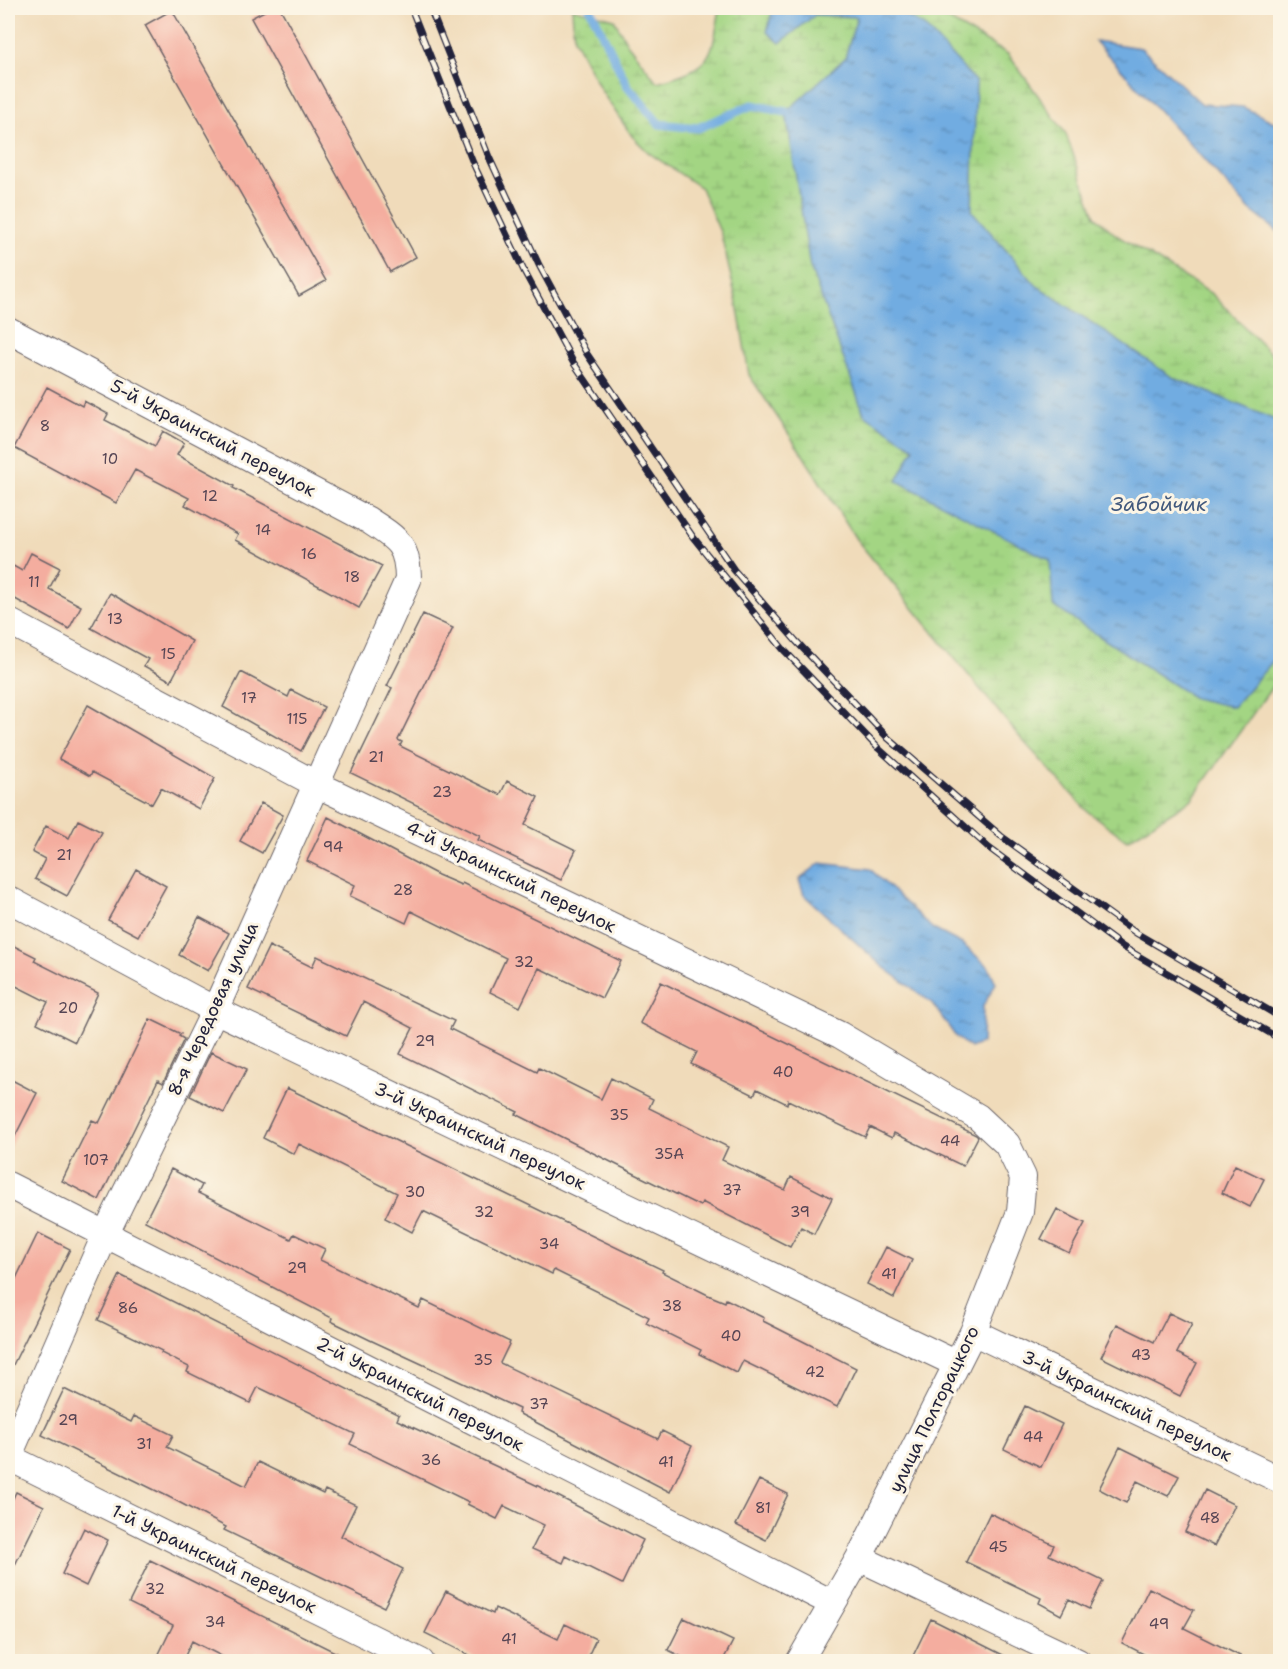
<svg xmlns="http://www.w3.org/2000/svg" width="1288" height="1669" viewBox="0 0 1288 1669" font-family="'Shantell Sans',sans-serif">
	<style>
		.wetland { fill: url(#wetland-marsh); stroke: #627c5f; stroke-width: 1.5 }
		.water { fill: url(#water-ripples); stroke: #4a678e; stroke-width: 1.5 }
		.lines { fill: none; stroke-linecap: round; stroke-linejoin: round }
		.stream { stroke: #71ace1; stroke-width: 9 }
		.building { fill: #f4ad9f }
		.street-casing { stroke: #6a6367; stroke-width: 28 }
		.street { stroke: #fff; stroke-width: 26 }
		.rail-casing { stroke: #22223b; stroke-width: 7 }
		.rail { stroke: #fcf5e5; stroke-width: 4.5; stroke-dasharray: 14; stroke-linecap: butt }
		.labels { text-anchor: middle; dominant-baseline: central; stroke-width: 6; stroke-linejoin: round; paint-order: stroke }
		.number-label { font-size: 15px; fill: #564554 }
		.street-label { font-size: 18px; fill: #22223b; stroke: #fcf5e5 }
		.water-label { font-size: 20px; font-style: italic; fill: #42597d; stroke: #fcf5e5 }
	</style>
	<defs>
		<pattern id="wetland-marsh" width="20" height="14" patternUnits="userSpaceOnUse" patternTransform="scale(1.5)"><rect width="20" height="14" fill="#a3d583"/><path d="M1 5h8M5 5V1M11 12h8M15 12V8" fill="none" stroke="#8cb772"/></pattern>
		<pattern id="water-ripples" width="26" height="14" patternUnits="userSpaceOnUse" patternTransform="scale(1.5)"><rect width="26" height="14" fill="#71ace1"/><path d="M2 4q2-2 4 0t4 0M15 11q2-2 4 0t4 0" fill="none" stroke="#5c8cb8"/></pattern>
	</defs>
	<rect width="100%" height="100%" fill="#fcf5e5"/>
	<filter id="ink" filterUnits="userSpaceOnUse"><feTurbulence type="fractalNoise" baseFrequency=".0167" numOctaves="2"/><feDisplacementMap in="SourceGraphic" scale="12" xChannelSelector="R" yChannelSelector="G"/><feConvolveMatrix kernelMatrix="1 2 1 2 8 2 1 2 1" color-interpolation-filters="sRGB"/></filter>
	<filter id="wash" filterUnits="userSpaceOnUse"><feTurbulence type="fractalNoise" baseFrequency=".008" numOctaves="4" result="noise"/><feDisplacementMap in="SourceGraphic" scale="24" xChannelSelector="R" yChannelSelector="G"/><feGaussianBlur stdDeviation="1.35" result="paint"/><feColorMatrix in="noise" values="0 0 0 0 0 0 0 0 0 0 0 0 0 0 0 0 0 1.4 0 .05"/><feComposite in="paint" operator="in"/></filter>
	<g filter="url(#wash)">
		<rect width="100%" height="100%" fill="#f0dbba"/>
		<!-- wetland -->
		<path class="wetland" d="M572,8L614,19L627,43L657,82C712,67 711,61 720,8H928L1008,54L1066,134L1095,216L1116,235L1212,294L1280,363V676L1191,800L1127,840L1087,811L1018,735L856,539L801,452L749,375L737,303L721,234L701,188L649,153L632,136L602,92L574,39Z"/>
		<!-- water -->
		<path class="water" d="M773,8H893L924,26L976,82L972,211L1036,285L1172,377L1280,422V653L1233,707L1194,698L1053,606L1050,560L897,481L914,448L864,414L810,267L786,112L845,58L857,17L815,15L780,43L767,32Z
			M1095,41L1141,48L1202,104L1243,107L1280,125V233L1250,210Z
			M820,863L870,869L933,929L962,944L988,966L996,983L983,1006L982,1043L970,1048L956,1037L932,1003L882,966L804,895L799,880Z"/>
		<g class="lines">
			<!-- stream -->
			<path class="stream" d="M590,8L627,85L659,124L698,128L752,105L786,112"/>
		</g>
		<g id="blocks">
			<!-- building -->
			<path class="building" d="M270,8H280L416,257L390,272L251,18Z
				M172,10L326,281L299,296L145,25Z
				M47,387L82,406L84,401L108,414L105,420L155,446L163,431L184,443L177,455L234,486L233,488L382,566L359,608L235,540L238,534L185,505L189,498L135,470L116,503L14,448Z
				M31,553L60,568L49,589L81,606L69,629L8,595V563L22,571Z
				M110,593L192,641L171,681L144,666L148,659L91,628Z
				M423,614L453,628L398,740L402,742L400,746L500,795L507,781L538,797L525,825L576,850L561,880L478,840L480,836L351,773L392,688L387,686Z
				M241,672L288,697L291,690L324,707L301,751L223,707Z
				M88,705L215,778L199,809L161,788L152,804L92,772L90,776L59,759Z
				M261,803L283,815L262,853L240,841Z
				M328,817L438,875L461,885L462,883L621,961L602,998L539,968L520,1007L490,992L506,958L411,911L406,923L350,896L355,885L307,861Z
				M78,820L102,832L67,896L35,879L45,859L32,852L46,826L69,838Z
				M136,869L166,886L138,936L108,920Z
				M199,917L229,933L208,971L179,955Z
				M8,943L36,957L34,961L98,993L75,1042L37,1023L48,1002L8,982Z
				M269,946L312,967L317,956L454,1021L450,1029L537,1072L539,1068L601,1099L611,1078L653,1099L649,1108L728,1147L722,1160L785,1190L791,1177L832,1198L814,1234L801,1227L790,1247L702,1202L700,1206L617,1165L516,1114L518,1112L400,1054L413,1028L363,1002L346,1036L248,989Z
				M661,982L976,1135L978,1137L963,1166L894,1133L892,1138L870,1127L865,1137L788,1100L787,1104L757,1089L754,1095L691,1064L697,1052L640,1023Z
				M150,1019L181,1034L179,1036L184,1039L163,1083L158,1080L99,1200L62,1181L92,1120L99,1123Z
				M211,1052L247,1069L224,1113L190,1096Z
				M8,1078L37,1093L8,1150Z
				M287,1088L663,1270L662,1272L708,1295L725,1302L726,1299L764,1318L763,1321L856,1368L837,1407L743,1361L737,1373L699,1354L701,1350L646,1323L649,1317L554,1270L552,1274L423,1211L412,1232L385,1218L397,1193L299,1144L294,1154L263,1138Z
				M1235,1165L1264,1179L1250,1207L1222,1193Z
				M171,1169L202,1185L198,1193L291,1239L294,1234L325,1249L320,1260L419,1308L423,1300L510,1342L500,1363L658,1439L662,1431L692,1446L670,1492L518,1413L519,1409L370,1340L331,1321L332,1318L145,1221Z
				M1057,1209L1085,1223L1069,1253L1041,1239Z
				M38,1233L70,1249L8,1375V1295Z
				M886,1247L912,1260L894,1298L867,1284Z
				M120,1275L399,1415L397,1420L538,1486L643,1540L622,1584L566,1556L563,1563L532,1549L544,1525L504,1506L497,1519L467,1504L469,1502L350,1444L355,1434L258,1387L250,1403L187,1372L189,1367L161,1353L162,1351L98,1320Z
				M1169,1313L1192,1324L1177,1353L1197,1363L1180,1396L1101,1357L1117,1324L1154,1342Z
				M64,1389L131,1422L134,1416L173,1435L167,1447L246,1486L258,1462L323,1494L325,1490L356,1505L341,1536L403,1569L384,1607L224,1530L226,1527L169,1497L42,1435Z
				M1025,1406L1062,1424L1041,1467L1004,1449Z
				M1120,1447L1179,1476L1168,1496L1137,1481L1126,1503L1099,1489Z
				M759,1480L788,1494L766,1540L736,1525Z
				M1205,1490L1235,1505L1214,1546L1185,1532Z
				M16,1492L44,1506L8,1579V1509Z
				M990,1513L1054,1545L1049,1555L1103,1581L1089,1609L1069,1599L1061,1615L1039,1603L1041,1598L966,1562Z
				M84,1528L108,1540L86,1586L62,1574Z
				M150,1560L240,1605L355,1662H233L192,1641L182,1662H155L173,1625L129,1603Z
				M1149,1588L1194,1610L1184,1628L1252,1662H1159L1122,1643Z
				M446,1591L493,1614L495,1608L558,1639L565,1624L596,1639L589,1654L604,1662H483L425,1633Z
				M684,1618L733,1641L722,1662H692L668,1650Z
				M931,1619L1017,1662H910Z"/>
		</g>
	</g>
	<g filter="url(#ink)">
		<use href="#blocks" fill-opacity="0" stroke="#6a6367" stroke-width="1.5"/>
		<g class="lines">
			<defs>
				<path id="street" d="M8,330L368,520C397,539 408,544 408,580L215,1010L105,1235L8,1458
					M8,621L316,784L840,1035L978,1117L1007,1144L1023,1177L1020,1212L973,1332L859,1558L799,1662
					M8,899L215,1010L957,1364
					M8,1185L832,1603
					M973,1332L1280,1480
					M8,1457L421,1662
					M859,1558L1078,1662"/>
			</defs>
			<!-- street casing -->
			<use href="#street" class="street-casing"/>
			<!-- street -->
			<use href="#street" class="street"/>
			<defs>
				<path id="rail" d="M411,8L473,163L524,271L573,362L693,537L783,649L878,748L989,848L1123,947L1280,1039
					M430,8L489,157L539,265L587,354L734,570L796,641L888,738L1001,836L1136,933L1280,1017"/>
			</defs>
			<!-- rail casing -->
			<use href="#rail" class="rail-casing"/>
			<!-- rail -->
			<use href="#rail" class="rail"/>
		</g>
	</g>
	<g class="labels">
		<!-- number labels -->
		<g class="number-label">
			<text x="45" y="426">8</text>
			<text x="110" y="459">10</text>
			<text x="210" y="496">12</text>
			<text x="263" y="530">14</text>
			<text x="309" y="554">16</text>
			<text x="352" y="577">18</text>
			<text x="34" y="582">11</text>
			<text x="115" y="619">13</text>
			<text x="168" y="654">15</text>
			<text x="249" y="698">17</text>
			<text x="297" y="719">115</text>
			<text x="376" y="757">21</text>
			<text x="442" y="792">23</text>
			<text x="333" y="847">94</text>
			<text x="64" y="855">21</text>
			<text x="403" y="890">28</text>
			<text x="524" y="962">32</text>
			<text x="68" y="1008">20</text>
			<text x="425" y="1041">29</text>
			<text x="783" y="1072">40</text>
			<text x="619" y="1115">35</text>
			<text x="950" y="1141">44</text>
			<text x="669" y="1154">35А</text>
			<text x="96" y="1160">107</text>
			<text x="732" y="1190">37</text>
			<text x="415" y="1192">30</text>
			<text x="484" y="1212">32</text>
			<text x="800" y="1212">39</text>
			<text x="549" y="1244">34</text>
			<text x="297" y="1268">29</text>
			<text x="889" y="1274">41</text>
			<text x="672" y="1306">38</text>
			<text x="128" y="1308">86</text>
			<text x="731" y="1336">40</text>
			<text x="1141" y="1355">43</text>
			<text x="483" y="1360">35</text>
			<text x="815" y="1372">42</text>
			<text x="539" y="1404">37</text>
			<text x="68" y="1420">29</text>
			<text x="1033" y="1437">44</text>
			<text x="144" y="1444">31</text>
			<text x="431" y="1460">36</text>
			<text x="666" y="1462">41</text>
			<text x="763" y="1508">81</text>
			<text x="1210" y="1518">48</text>
			<text x="998" y="1547">45</text>
			<text x="155" y="1589">32</text>
			<text x="215" y="1622">34</text>
			<text x="1159" y="1624">49</text>
			<text x="509" y="1639">41</text>
		</g>
		<!-- street labels -->
		<g class="street-label">
			<text transform="translate(213 438) rotate(28)">5-й Украинский переулок</text>
			<text transform="translate(511 877) rotate(26)">4-й Украинский переулок</text>
			<text transform="translate(213 1009) rotate(-65)">8-я Чередовая улица</text>
			<text transform="translate(480 1136) rotate(25)">3-й Украинский переулок</text>
			<text transform="translate(420 1394) rotate(27)">2-й Украинский переулок</text>
			<text transform="translate(1127 1406) rotate(26)">3-й Украинский переулок</text>
			<text transform="translate(934 1409) rotate(-64)">улица Полторацкого</text>
			<text transform="translate(214 1559) rotate(26)">1-й Украинский переулок</text>
		</g>
		<!-- water labels -->
		<g class="water-label">
			<text x="1159" y="504">Забойчик</text>
		</g>
	</g>
	<!-- margin -->
	<rect width="1288" height="1669" fill="none" stroke="#fcf5e5" stroke-width="30"/>
</svg>
